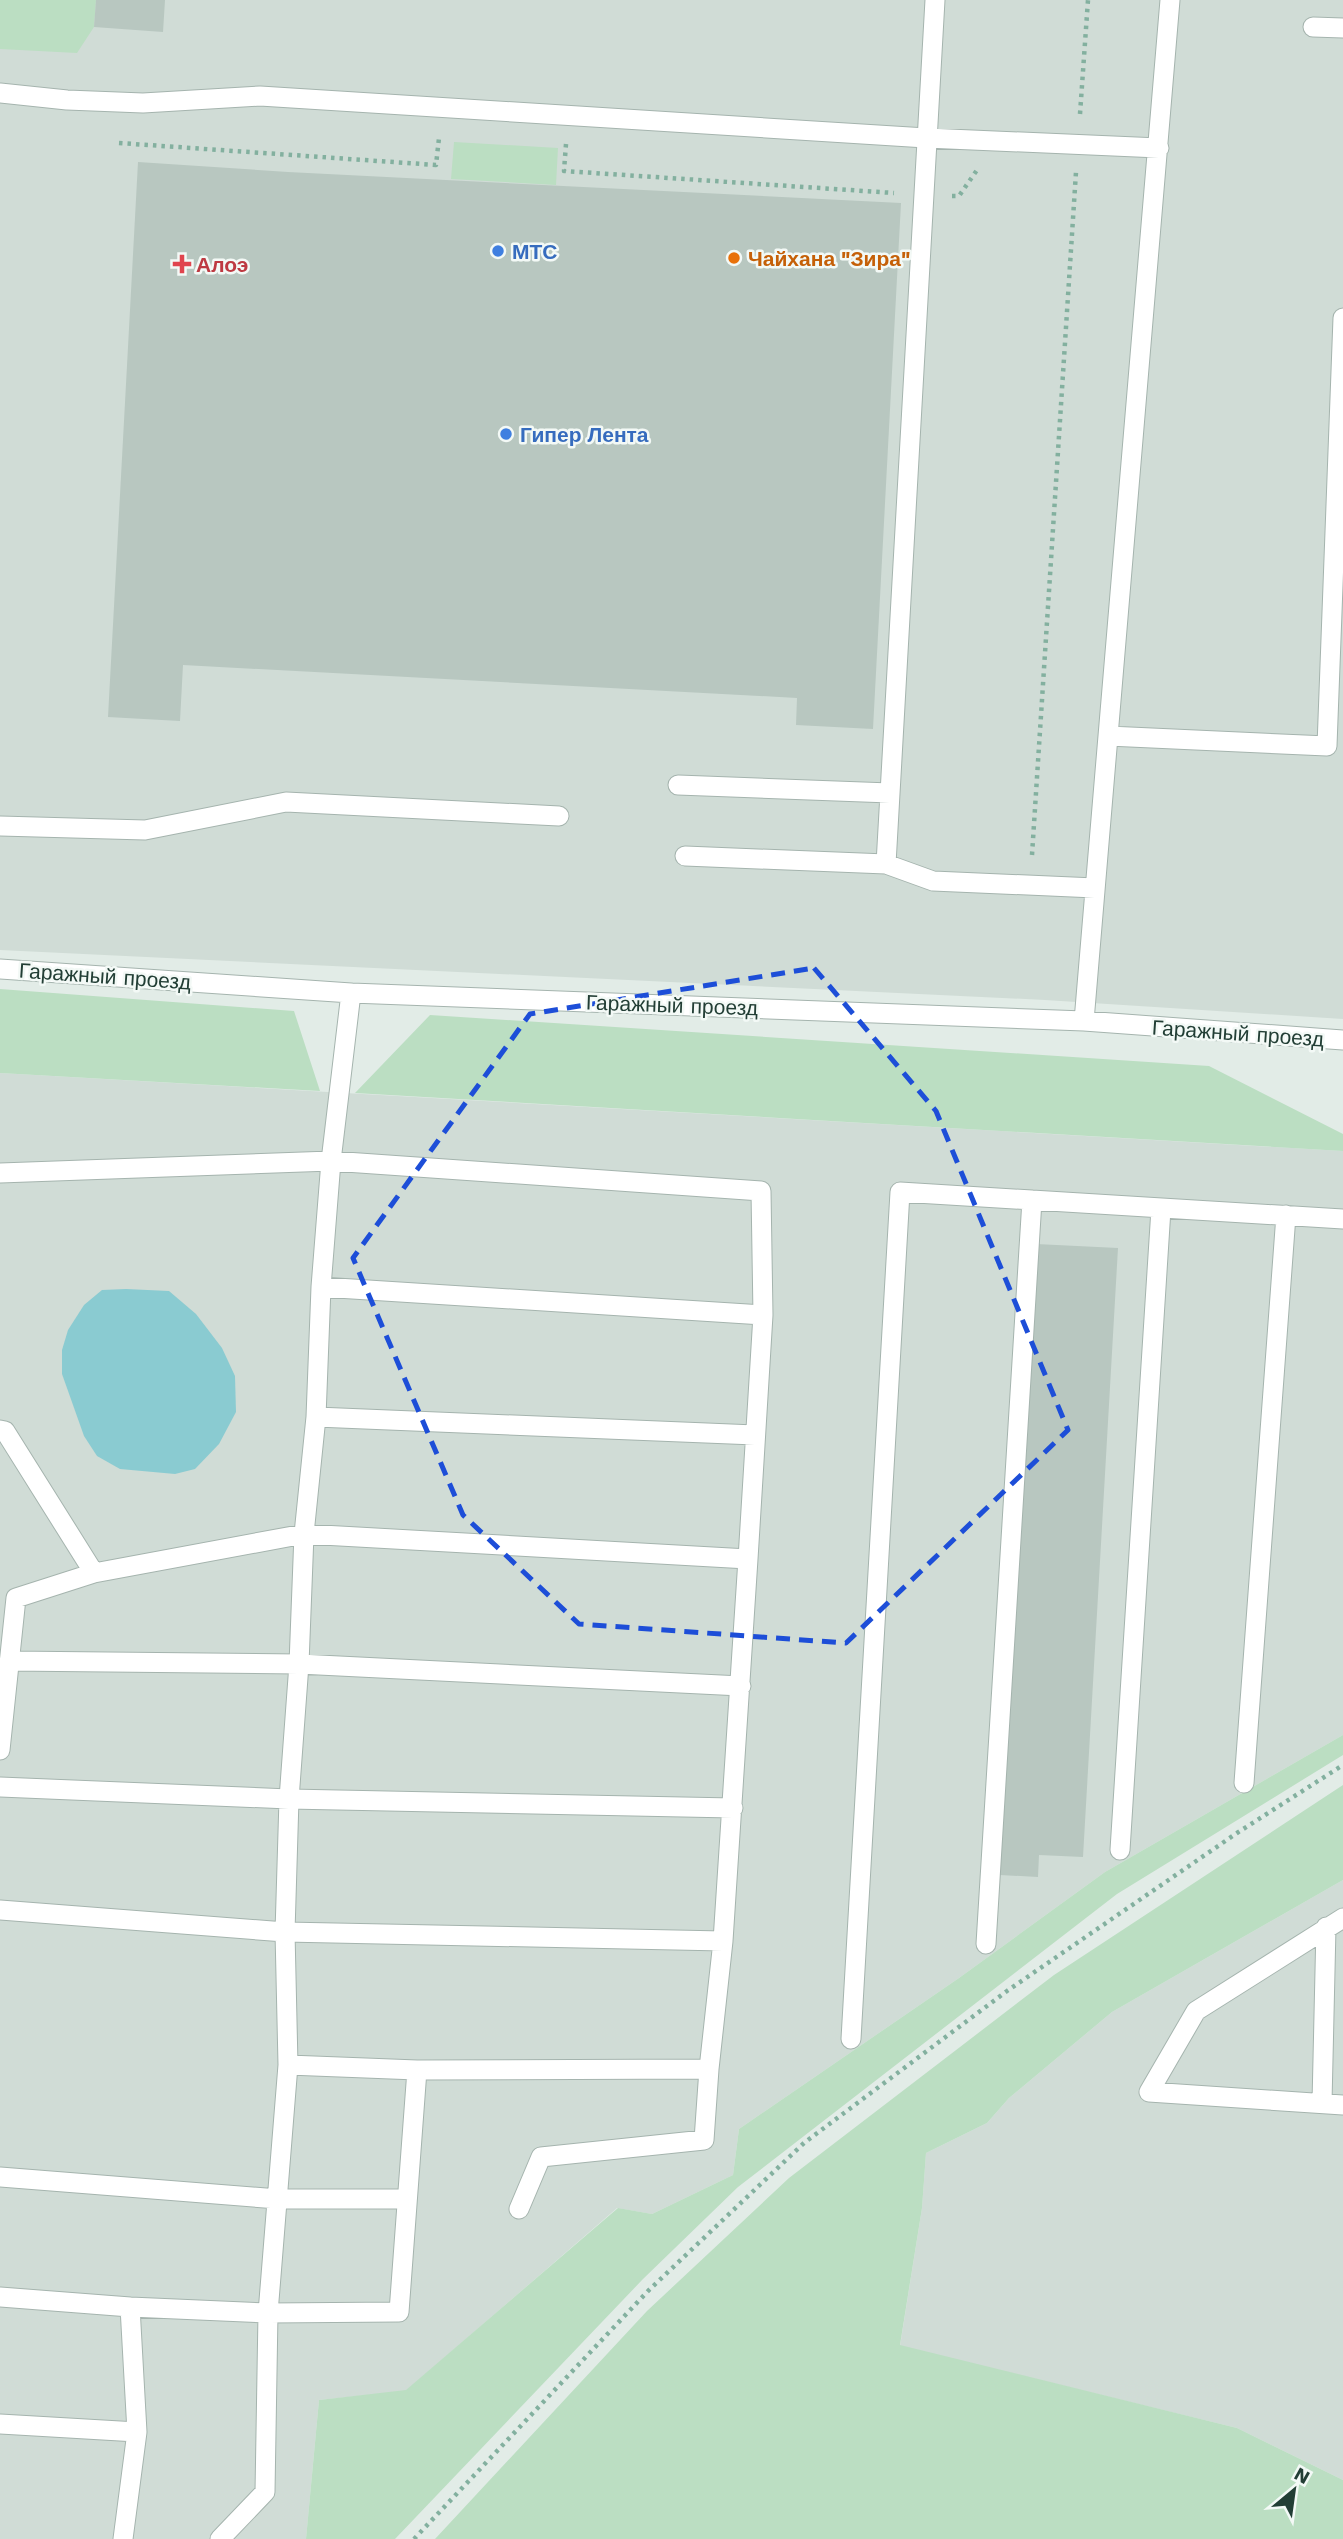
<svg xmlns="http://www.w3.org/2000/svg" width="1343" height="2539" viewBox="0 0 1343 2539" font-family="'Work Sans',sans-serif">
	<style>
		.built { fill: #d0dcd6 }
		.green { fill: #bbdec2 }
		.water { fill: #8acbd1 }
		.building { fill: #b8c7c0 }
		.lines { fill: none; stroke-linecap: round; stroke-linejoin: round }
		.lane-casing { stroke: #a5b4ae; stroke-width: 21 }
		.path { stroke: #83b09f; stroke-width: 4.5; stroke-dasharray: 3.5 5; stroke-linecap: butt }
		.lane { stroke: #fff; stroke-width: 19 }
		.marked { fill: none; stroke: #1d4ed8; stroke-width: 5; stroke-dasharray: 14 9; stroke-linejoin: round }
		.shop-dot { fill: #3f7fe0; stroke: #f3f9f6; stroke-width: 2.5 }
		.food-dot { fill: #e8710a; stroke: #f3f9f6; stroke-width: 2.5 }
		.health-dot { fill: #e0444e; stroke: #f3f9f6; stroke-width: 2.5 }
		.labels { text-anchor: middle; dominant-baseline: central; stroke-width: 5; stroke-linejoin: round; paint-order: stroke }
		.shop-label { font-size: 21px; font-weight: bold; fill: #366cbe; stroke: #f3f9f6; text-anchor: start }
		.food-label { font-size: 21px; font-weight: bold; fill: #c56008; stroke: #f3f9f6; text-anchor: start }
		.health-label { font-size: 21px; font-weight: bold; fill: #be3a42; stroke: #f3f9f6; text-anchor: start }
		.street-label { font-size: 21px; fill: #223e35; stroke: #f3f9f6 }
	</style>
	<rect width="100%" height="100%" fill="#e2ece7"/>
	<!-- built -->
	<path class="built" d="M0,0H1343V1019L1045,1000L0,950Z
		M0,1073L1343,1151V1735L1105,1872L959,1978L739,2129L733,2175L652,2214L617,2208L406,2391L319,2400L306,2539H0Z
		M1343,1880V2480L1237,2428L900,2346L922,2208L926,2153L987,2123L1009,2098L1112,2012Z"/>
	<!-- green -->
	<path class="green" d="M0,0H96L94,27L77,53L0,49Z
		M454,142L558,148L556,185L451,179Z
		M0,989L294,1011L320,1091L0,1073Z
		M430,1015L1209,1066L1343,1134V1151L355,1093Z
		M1343,1735V1755L1117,1894L738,2187L643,2279L395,2539H306L319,2400L406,2390L618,2208L652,2214L733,2175L739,2129L959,1978L1105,1872Z
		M1343,1785V1880L1112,2012L1009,2098L987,2123L926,2153L922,2208L900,2345L1237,2428L1343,2480V2539H435L647,2311L789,2178L1054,1975Z"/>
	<!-- water -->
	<path class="water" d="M126,1289L169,1291L196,1314L222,1348L235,1376L236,1412L219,1444L195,1469L175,1474L120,1469L97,1456L84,1436L62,1374V1350L68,1330L84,1305L102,1290Z"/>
	<!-- building -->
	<path class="building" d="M96,0H165L163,32L94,27Z
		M138,162L288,172L901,203L873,729L796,725L797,698L183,665L180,721L108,717Z
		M1036,1244L1118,1248L1083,1857L1039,1855L1038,1877L1000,1875Z"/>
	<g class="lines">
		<defs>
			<path id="lane" d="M1313,27L1343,28
				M0,93L67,100L143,103L260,96L926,138L1159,148
				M1108,736L1327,746L1343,318
				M678,785L890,793
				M0,826L145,830L286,802L559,816
				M685,856L886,864L933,881L1095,888
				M886,864L935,0
				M0,969L351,993L1084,1021L1343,1040
				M1084,1021L1170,0
				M0,1173L331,1161L761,1191L763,1315L748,1559L723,1941L709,2069L417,2070L288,2065
				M321,1287L763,1315
				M316,1417L755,1435
				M0,1430L5,1431L94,1573L304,1534L748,1559
				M9,1661L299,1664L741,1686
				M0,1750L16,1598L94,1573
				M1244,1783L1286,1215
				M0,1787L289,1799L733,1808
				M1120,1850L1161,1209
				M0,1910L285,1932L723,1941
				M1343,1918L1196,2011L1149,2092L1343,2105
				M986,1944L1032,1200
				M851,2039L900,1192L1343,1219
				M1322,2103L1326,1927
				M0,2177L278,2199H407
				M519,2209L541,2157L704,2140L709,2069
				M0,2297L130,2307L137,2432L123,2539
				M130,2307L268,2313L399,2312L417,2070
				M0,2424L137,2432
				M220,2539L265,2492L268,2313L288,2065L285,1932L289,1799L299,1664L304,1534L316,1417L321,1287L331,1161L351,993"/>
		</defs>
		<!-- lane casing -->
		<use href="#lane" class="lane-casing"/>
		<!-- path -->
		<path class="path" d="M1080,114L1088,0
			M119,143L436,165L439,138
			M566,144L564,171L894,193
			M952,196H959L977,170
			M1032,855L1076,172
			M414,2539L649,2290L804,2143L1007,1991L1237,1833L1343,1765"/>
		<!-- lane -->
		<use href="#lane" class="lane"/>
	</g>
	<!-- marked area -->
	<path class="marked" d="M814,968L936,1111L1068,1430L846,1643L579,1624L463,1515L353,1258L530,1014Z"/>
	<!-- markers -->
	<g class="shop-dot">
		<circle cx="498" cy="251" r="7"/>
		<circle cx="506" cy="434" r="7"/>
	</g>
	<circle class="food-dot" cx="734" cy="258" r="7"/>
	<path class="health-dot" d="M178.5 253.5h7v7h7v7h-7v7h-7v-7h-7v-7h7z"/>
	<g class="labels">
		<!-- shop labels -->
		<g class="shop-label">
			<text x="512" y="251">МТС</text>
			<text x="520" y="434">Гипер Лента</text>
		</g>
		<!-- food labels -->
		<g class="food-label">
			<text x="748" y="258">Чайхана "Зира"</text>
		</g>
		<!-- health labels -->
		<g class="health-label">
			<text x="196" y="264">Алоэ</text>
		</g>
		<!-- street labels -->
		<g class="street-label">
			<text transform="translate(105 976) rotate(4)">Гаражный проезд</text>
			<text transform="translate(672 1005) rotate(2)">Гаражный проезд</text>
			<text transform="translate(1238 1033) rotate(4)">Гаражный проезд</text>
		</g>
	</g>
	<!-- north arrow -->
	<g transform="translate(1294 2490) rotate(29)" stroke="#f3f9f6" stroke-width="5" paint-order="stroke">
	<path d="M0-5L12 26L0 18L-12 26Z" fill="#223e35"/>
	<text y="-10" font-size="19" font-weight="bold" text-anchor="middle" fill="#223e35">N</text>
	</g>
</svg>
